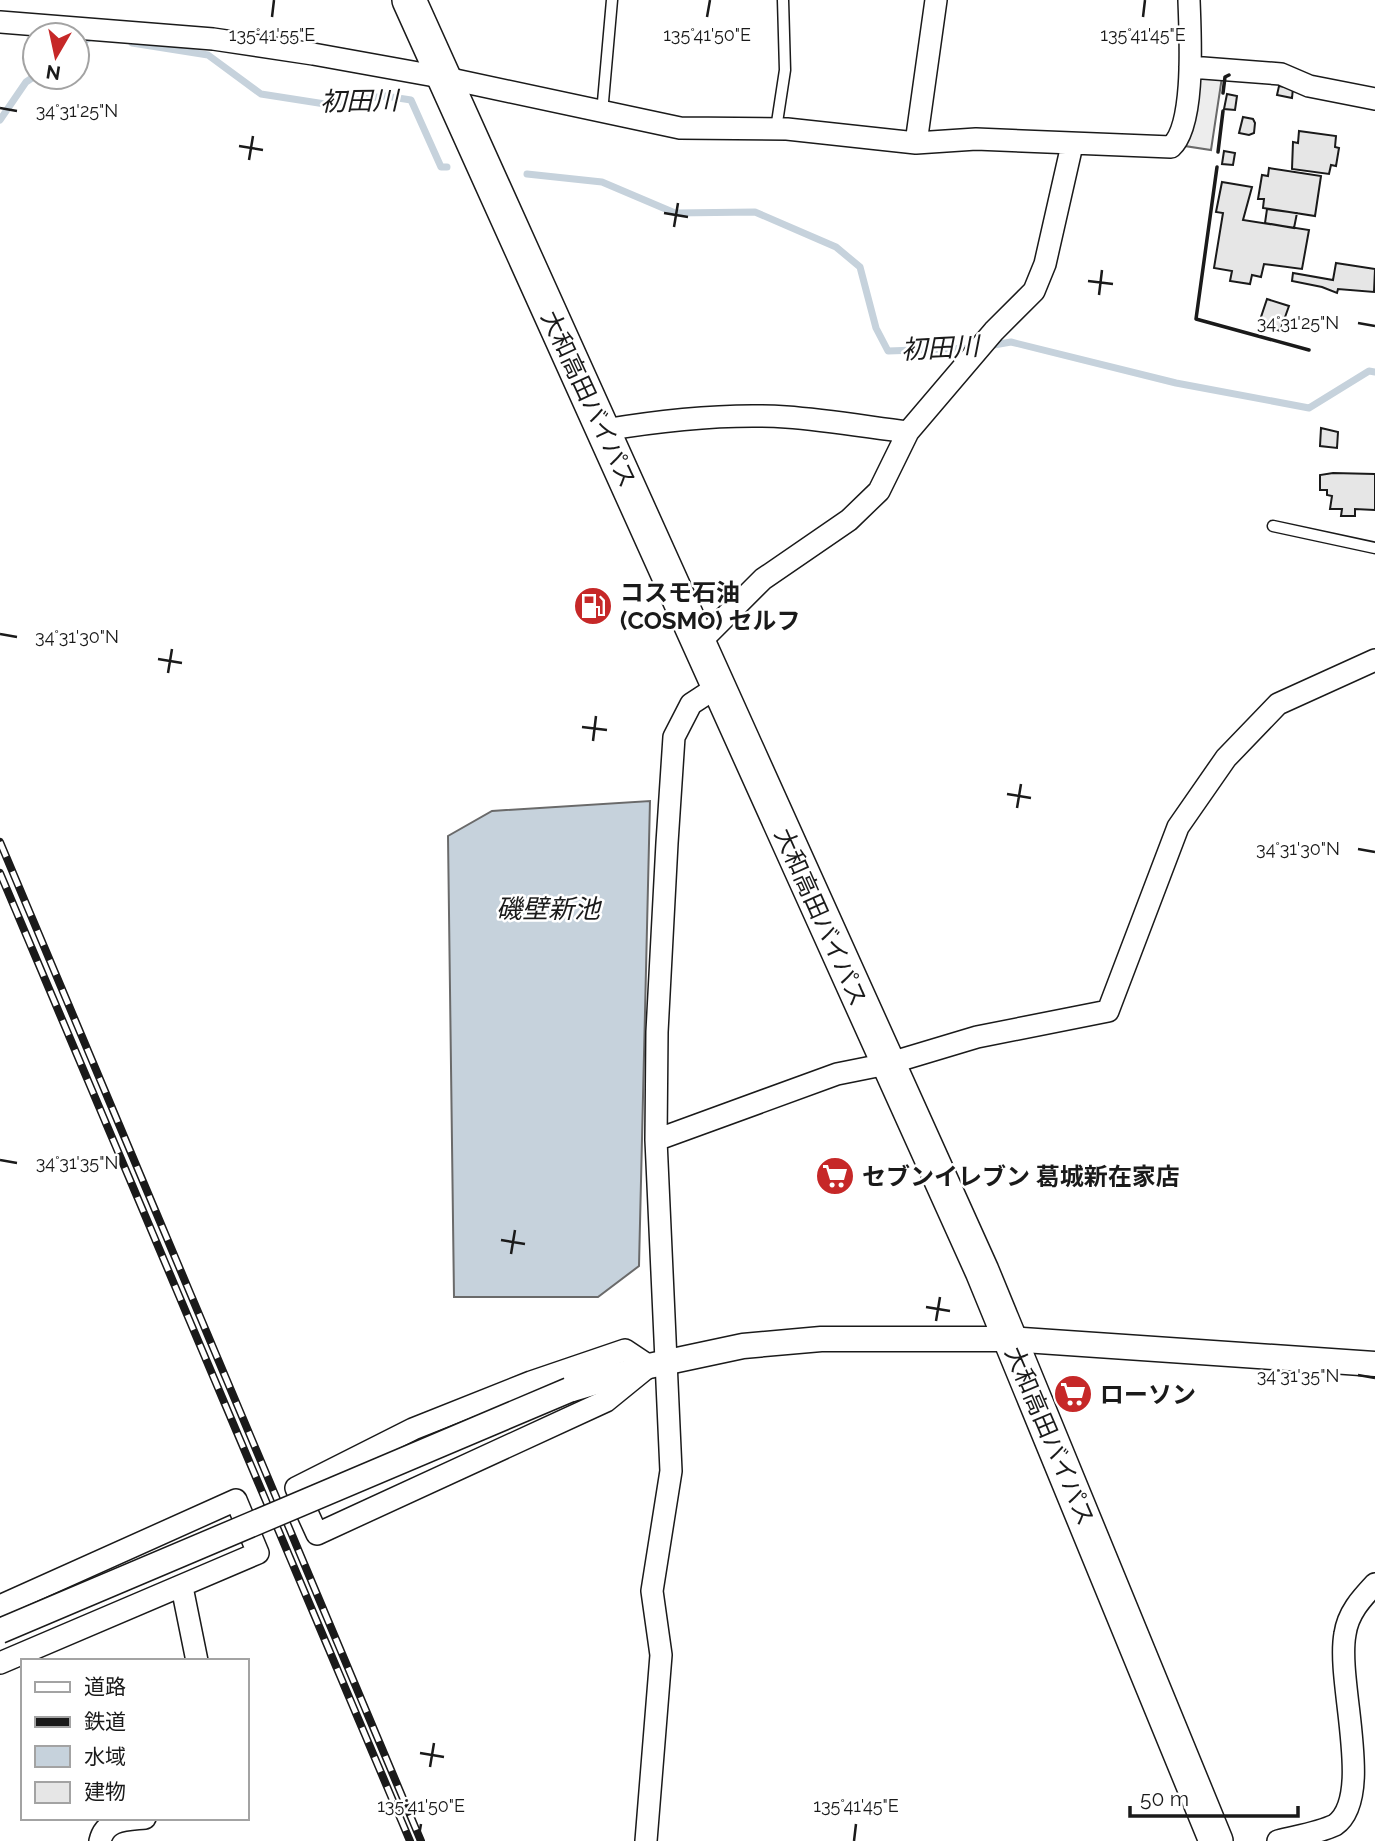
<svg xmlns="http://www.w3.org/2000/svg" width="1375" height="1841" viewBox="0 0 1375 1841" font-family="Raleway,'Noto Sans JP',sans-serif">
	<style>
		.parking { fill: #ededed; stroke: #6a6a6a; stroke-width: 2 }
		.water { fill: #c6d2dc; stroke: #6a6a6a; stroke-width: 2 }
		.lines { fill: none; stroke-linecap: round; stroke-linejoin: round }
		.stream { stroke: #c6d2dc; stroke-width: 7 }
		.building { fill: #e6e6e6; stroke: #1a1a1a; stroke-width: 2 }
		.service-casing { stroke: #1a1a1a; stroke-width: 13 }
		.minor-casing { stroke: #1a1a1a; stroke-width: 24 }
		.tertiary-casing { stroke: #1a1a1a; stroke-width: 27 }
		.trunk-casing { stroke: #1a1a1a; stroke-width: 36 }
		.service { stroke: #fff; stroke-width: 10 }
		.minor { stroke: #fff; stroke-width: 21 }
		.tertiary { stroke: #fff; stroke-width: 24 }
		.trunk { stroke: #fff; stroke-width: 33 }
		.rail-casing { stroke: #1a1a1a; stroke-width: 8 }
		.rail { stroke: #fff; stroke-width: 5; stroke-dasharray: 16; stroke-linecap: butt }
		.tertiary-bridge-casing { stroke: #1a1a1a; stroke-width: 27; stroke-linecap: butt }
		.tertiary-bridge { stroke: #fff; stroke-width: 24 }
		.wall { stroke: #1a1a1a; stroke-width: 3.5 }
		.ticks { fill: none; stroke: #1a1a1a; stroke-width: 2.5 }
		.labels { text-anchor: middle; dominant-baseline: central; stroke-width: 5; stroke-linejoin: round; paint-order: stroke }
		.street-label { font-size: 24px; fill: #1a1a1a; stroke: #fff }
		.poi-label { font-size: 24px; font-weight: bold; fill: #1a1a1a; stroke: #fff; text-anchor: start }
		.water-label { font-size: 26px; font-style: italic; fill: #1a1a1a; stroke: #fff }
		.ticks-label { font-size: 18px; text-anchor: middle; fill: #1a1a1a; stroke: #fff; stroke-width: 5; stroke-linejoin: round; paint-order: stroke }
	</style>
	<rect width="100%" height="100%" fill="#fff"/>
	<!-- parking -->
	<path class="parking" d="M1195,72L1222,77L1211,150L1185,146L1182,128Z"/>
	<!-- water -->
	<path class="water" d="M650,801L639,1266L598,1297H454L448,836L492,811Z"/>
	<g class="lines">
		<!-- stream -->
		<path class="stream" d="M132,43L208,55L261,94L325,104L385,96L411,100L441,167H447
			M77,45L93,36
			M0,120L26,82L35,76
			M527,174L602,182L675,213L755,212L836,247L860,267L876,328L888,351L973,348
			M988,346L1011,342L1176,383L1309,408L1369,371L1375,372"/>
	</g>
	<!-- building -->
	<path class="building" d="M1279,86L1293,88L1292,98L1277,95Z
		M1227,94L1237,96L1235,110L1224,109Z
		M1243,117L1253,119L1255,123L1254,133L1249,135L1239,133Z
		M1299,131L1336,136L1335,147L1339,148L1336,166L1331,165L1329,174L1292,169L1293,142L1298,143Z
		M1224,151L1235,153L1233,165L1222,164Z
		M1269,168L1321,176L1315,216L1263,208L1264,199H1258L1262,175L1268,176Z
		M1222,182L1252,187L1243,220L1309,230L1302,269L1264,264L1261,277L1252,275L1250,284L1230,281L1232,271L1214,268L1223,213L1216,212Z
		M1267,209L1297,213L1294,228L1265,223Z
		M1336,263L1375,269L1374,292L1338,289L1337,293L1322,287L1292,281L1293,273L1333,280Z
		M1267,299L1289,306L1280,331L1259,323Z
		M1321,428L1338,432L1337,448L1320,446Z
		M1333,473L1375,474V510L1355,509V516H1341L1342,509H1330L1332,496L1327,495V490H1320V475Z"/>
	<g class="lines">
		<defs>
			<path id="service" d="M602,113L612,0
				M776,129L785,70L783,0
				M1273,526L1375,548"/>
			<path id="minor" d="M0,22L213,39L313,54L446,78L680,128L787,129L916,143L976,139L1171,147C1196,125 1190,33 1189,0
				M1190,67L1281,74L1309,86L1375,99
				M916,143L936,0
				M604,430C664,420 725,413 786,417C827,420 868,427 908,432L994,331L1034,291L1045,264L1072,145
				M700,642L763,579L849,520L879,491L908,432
				M656,1140L837,1074L887,1064L977,1037L1108,1011L1178,827L1226,758L1278,704L1375,660
				M625,1350L649,1366L606,1401L317,1534L296,1488L413,1429L531,1382Z
				M182,1587L197,1661
				M0,1606L236,1500L258,1553L0,1663
				M100,1841C105,1819 126,1820 145,1818
				M646,1841L661,1655L652,1591L671,1471L656,1140L657,1032L667,843L674,737L691,704L717,687
				M1278,1841C1297,1836 1318,1833 1335,1825C1375,1797 1336,1683 1345,1634C1348,1613 1361,1599 1375,1584"/>
			<path id="tertiary" d="M569,1390L649,1366L743,1346L821,1339H1009L1375,1364"/>
			<path id="trunk" d="M409,0L982,1271L1216,1841"/>
		</defs>
		<!-- service casing -->
		<use href="#service" class="service-casing"/>
		<!-- minor casing -->
		<use href="#minor" class="minor-casing"/>
		<!-- tertiary casing -->
		<use href="#tertiary" class="tertiary-casing"/>
		<!-- trunk casing -->
		<use href="#trunk" class="trunk-casing"/>
		<!-- service -->
		<use href="#service" class="service"/>
		<!-- minor -->
		<use href="#minor" class="minor"/>
		<!-- tertiary -->
		<use href="#tertiary" class="tertiary"/>
		<!-- trunk -->
		<use href="#trunk" class="trunk"/>
		<defs>
			<path id="rail" d="M0,842L421,1841
				M0,873L410,1841"/>
		</defs>
		<!-- rail casing -->
		<use href="#rail" class="rail-casing"/>
		<!-- rail -->
		<use href="#rail" class="rail"/>
		<defs>
			<path id="tertiary-bridge" d="M0,1631L569,1390"/>
		</defs>
		<!-- tertiary-bridge casing -->
		<use href="#tertiary-bridge" class="tertiary-bridge-casing"/>
		<!-- tertiary-bridge -->
		<use href="#tertiary-bridge" class="tertiary-bridge"/>
		<!-- wall -->
		<path class="wall" d="M1223,93L1225,77L1229,75
			M1218,152L1223,111
			M1217,167L1196,319L1309,350"/>
	</g>
	<!-- ticks -->
	<path class="ticks" d="M272,17L274,0M707,17L710,0M1143,17L1145,0M0,108L17,111M239,146L263,150M249,160L253,136M664,213L688,217M674,227L678,203M1088,281L1113,284M1099,295L1102,270M1358,323L1375,326M0,634L17,637M158,659L182,663M168,673L172,649M582,727L607,730M593,741L596,716M1007,794L1031,798M1017,808L1021,784M1358,849L1375,852M0,1160L17,1163M501,1240L525,1244M511,1254L515,1230M926,1307L950,1311M936,1321L940,1297M1358,1375L1375,1378M420,1753L444,1757M430,1767L434,1743M418,1841L421,1824M854,1841L856,1824"/>
	<!-- icons -->
	<defs>
		<symbol id="fuel-disc" viewBox="-11 -11 22 22"><circle r="9.5" fill="#c62828" stroke="#fff"/><path d="M-5.5-6h7V0h2V4h1.3V-2.5L3-4.5l.8-.8L6-3V5H2.5V1h-1V6h-7ZM-4.2-4.7v3.2H.2V-4.7Z" fill="#fff"/></symbol>
		<symbol id="supermarket-disc" viewBox="-11 -11 22 22"><circle r="9.5" fill="#c62828" stroke="#fff"/><path d="M-6-5.5h2.5l.6 2H6L4.5 2H-2.5L-4.4-4H-6ZM-1.5 3.2a1.3 1.3 0 1 0 .1 0ZM3 3.2a1.3 1.3 0 1 0 .1 0Z" fill="#fff"/></symbol>
	</defs>
	<g fill-rule="evenodd">
		<use href="#fuel-disc" x="571" y="584" width="44" height="44"/>
		<use href="#supermarket-disc" x="813" y="1154" width="44" height="44"/>
		<use href="#supermarket-disc" x="1051" y="1372" width="44" height="44"/>
	</g>
	<g class="labels">
		<!-- street labels -->
		<g class="street-label">
			<text transform="translate(589 399) rotate(65)">大和高田バイパス</text>
			<text transform="translate(821 917) rotate(66)">大和高田バイパス</text>
			<text transform="translate(1050 1436) rotate(67)">大和高田バイパス</text>
		</g>
		<!-- poi labels -->
		<g class="poi-label">
			<text x="620" y="592">コスモ石油<tspan x="620" dy="28">(COSMO) セルフ</tspan></text>
			<text x="862" y="1176">セブンイレブン 葛城新在家店</text>
			<text x="1100" y="1394">ローソン</text>
		</g>
		<!-- water labels -->
		<g class="water-label">
			<text transform="translate(359 101) rotate(-1)">初田川</text>
			<text transform="translate(940 348) rotate(-3)">初田川</text>
			<text x="548" y="909">磯壁新池</text>
		</g>
	</g>
	<g class="ticks-label">
		<text x="707" y="41">135°41'50"E</text>
		<text x="1143" y="41">135°41'45"E</text>
		<text x="272" y="41">135°41'55"E</text>
		<text x="77" y="117">34°31'25"N</text>
		<text x="1298" y="329">34°31'25"N</text>
		<text x="77" y="643">34°31'30"N</text>
		<text x="1298" y="855">34°31'30"N</text>
		<text x="77" y="1169">34°31'35"N</text>
		<text x="1298" y="1382">34°31'35"N</text>
		<text x="421" y="1812">135°41'50"E</text>
		<text x="856" y="1812">135°41'45"E</text>
	</g>
	<!-- legend -->
	<rect x="21" y="1659" width="228" height="161" fill="#ffffff" stroke="#a3a3a3" stroke-width="2"/>
	<rect x="35" y="1682" width="35" height="10" fill="#ffffff" stroke="#a3a3a3" stroke-width="2"/>
	<text x="84" y="1694" font-size="21" fill="#1a1a1a">道路</text>
	<rect x="35" y="1717" width="35" height="10" fill="#1a1a1a" stroke="#a3a3a3" stroke-width="2"/>
	<text x="84" y="1729" font-size="21" fill="#1a1a1a">鉄道</text>
	<rect x="35" y="1746" width="35" height="21" fill="#c6d2dc" stroke="#a3a3a3" stroke-width="2"/>
	<text x="84" y="1764" font-size="21" fill="#1a1a1a">水域</text>
	<rect x="35" y="1782" width="35" height="21" fill="#e6e6e6" stroke="#a3a3a3" stroke-width="2"/>
	<text x="84" y="1799" font-size="21" fill="#1a1a1a">建物</text>
	<!-- north arrow -->
	<g transform="translate(56 56) rotate(189)"><circle r="33" fill="#ffffff" stroke="#a3a3a3" stroke-width="2"/>
	<path d="M0-5L12 26L0 18L-12 26Z" fill="#c62828"/>
	<text y="-10" font-size="19" font-weight="bold" text-anchor="middle" fill="#1a1a1a">N</text>
	</g>
	<!-- scale -->
	<path d="M1130 1806v10h168v-10" fill="none" stroke="#1a1a1a" stroke-width="3.5"/>
	<text x="1140" y="1806" font-size="21" fill="#1a1a1a" stroke="#ffffff" stroke-width="5" paint-order="stroke">50 m</text>
</svg>
